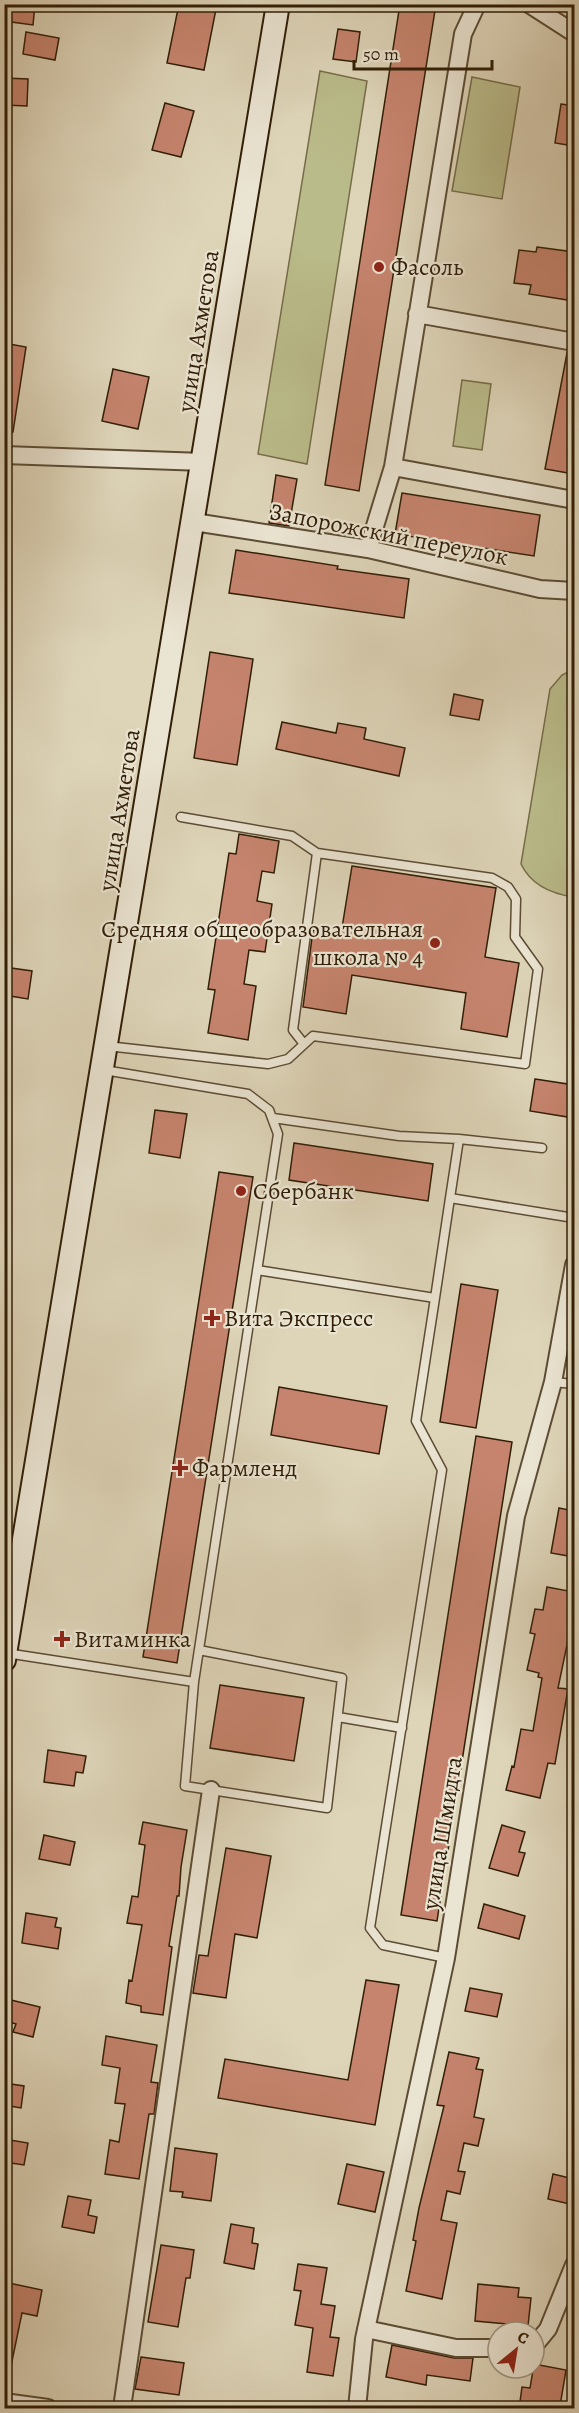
<svg xmlns="http://www.w3.org/2000/svg" width="579" height="2413" viewBox="0 0 579 2413" font-family="Alegreya,serif">
	<style>
		.green { fill: #babb8a; stroke: #766c48; stroke-width: 1.5 }
		.building { fill: #c6846e; stroke: #311e07; stroke-width: 1.5 }
		.lines { fill: none; stroke-linecap: round; stroke-linejoin: round }
		.lane-casing { stroke: #5c4c34; stroke-width: 11 }
		.street-casing { stroke: #5c4c34; stroke-width: 20 }
		.secondary-casing { stroke: #311e07; stroke-width: 26 }
		.lane { stroke: #eae4d2; stroke-width: 8 }
		.street { stroke: #eae4d2; stroke-width: 16 }
		.secondary { stroke: #eae4d2; stroke-width: 22 }
		.poi-dot { fill: #8f2418; stroke: #eae4d2; stroke-width: 2 }
		.labels { text-anchor: middle; dominant-baseline: central; stroke-width: 4.5; stroke-linejoin: round; paint-order: stroke }
		.poi-label { font-size: 24px; fill: #311e07; stroke: #eae4d2; text-anchor: start }
		.street-label { font-size: 24px; fill: #311e07; stroke: #eae4d2 }
	</style>
	<rect width="100%" height="100%" fill="#ded5b9"/>
	<filter id="stains"><feTurbulence type="fractalNoise" baseFrequency=".00333" numOctaves="4"/><feColorMatrix values="0 0 0 0 .2 0 0 0 0 .09 0 0 0 0 .02 0 0 0 .5 -.17"/></filter>
	<radialGradient id="worn" r=".72"><stop offset=".6" stop-color="#630" stop-opacity="0"/><stop offset="1" stop-color="#630" stop-opacity=".3"/></radialGradient>
	<!-- green -->
	<path class="green" d="M320,71L367,81L307,464L258,454Z
		M472,77L520,87L502,199L452,191Z
		M462,380L491,384L482,450L453,446Z
		M574,669V897C552,894 531,885 521,864L550,689L562,675Z"/>
	<!-- building -->
	<path class="building" d="M4,4H35L33,25L4,21Z
		M179,4H217L204,70L167,63Z
		M400,4H436L359,491L325,485Z
		M338,29L360,32L356,62L333,59Z
		M26,32L59,38L55,60L23,54Z
		M4,78L28,79L27,106L4,105Z
		M165,103L194,111L181,157L152,150Z
		M561,104L574,106V146L555,143Z
		M537,247L574,252V301L529,294L531,285L514,283L519,250L536,252Z
		M4,343L26,347L13,432H4Z
		M567,353L574,354V474L545,469Z
		M113,369L149,377L138,429L102,421Z
		M276,475L297,479L289,526L269,523Z
		M402,493L540,515L534,556L395,534Z
		M236,550L338,566L337,569L409,579L404,618L229,593Z
		M210,652L253,659L237,765L194,758Z
		M454,694L483,700L479,720L450,715Z
		M282,722L336,733L338,723L366,728L364,739L405,748L399,776L276,749Z
		M239,834L279,841L274,873L262,871L257,901L272,904L265,952L249,950L244,984L256,986L248,1040L208,1033L215,990L208,989L229,853L236,854Z
		M352,866L496,888L485,957L519,963L507,1037L461,1029L466,993L352,975L346,1014L303,1007L313,930L341,934Z
		M4,967L32,971L28,999L4,995Z
		M535,1079L574,1085V1118L530,1111Z
		M155,1110L187,1114L180,1158L149,1153Z
		M294,1143L433,1164L428,1201L289,1180Z
		M219,1172L253,1177L177,1663L143,1657Z
		M461,1284L498,1290L476,1428L440,1422Z
		M279,1387L387,1406L379,1454L271,1435Z
		M476,1436L512,1442L437,1921L401,1915Z
		M559,1508L574,1511V1557L551,1553Z
		M547,1587L574,1592V1641L568,1640L558,1688L568,1689L555,1764L548,1763L540,1798L506,1790L512,1766L514,1767L521,1729L533,1731L542,1678L538,1677L539,1673L527,1670L535,1634L530,1633L535,1609L543,1610Z
		M220,1685L304,1698L294,1761L210,1748Z
		M48,1750L86,1756L83,1773L76,1772L74,1786L44,1782Z
		M143,1822L187,1830L181,1867L179,1896H177L169,1946L172,1947L163,2015L141,2012V2006L126,2003L129,1980L132,1981L142,1925L127,1923L132,1896L138,1897L145,1845L139,1844Z
		M502,1825L525,1832L519,1852L525,1853L518,1876L489,1868Z
		M44,1835L75,1842L70,1865L39,1859Z
		M226,1848L271,1856L257,1938L235,1934L226,1998L193,1993L199,1955L208,1956Z
		M484,1904L525,1916L519,1939L478,1928Z
		M26,1913L57,1918L55,1927L61,1928L58,1949L22,1943Z
		M366,1980L399,1985L375,2125L218,2098L225,2059L348,2080Z
		M470,1988L502,1994L497,2017L465,2011Z
		M11,2000L40,2007L33,2037L13,2032L16,2024L6,2021Z
		M106,2036L157,2045L151,2082L158,2083L154,2114H149L139,2179L105,2174L110,2140L119,2142L125,2104L115,2103L120,2068L102,2065Z
		M449,2052L479,2058L476,2069L483,2070L474,2117L484,2119L478,2146L464,2143L458,2171L465,2172L460,2194L447,2191L441,2220L457,2223L442,2299L406,2291L416,2241L413,2240L419,2208L444,2106L437,2105Z
		M4,2083L24,2086L21,2108L4,2105Z
		M4,2139L28,2143L24,2165L4,2162Z
		M175,2148L217,2154L211,2201L182,2197L183,2192L170,2191Z
		M347,2164L384,2172L375,2212L338,2204Z
		M553,2174L574,2179V2205L548,2199Z
		M68,2196L91,2200L88,2215L97,2217L94,2233L62,2227Z
		M231,2224L254,2228L252,2243L258,2244L254,2269L224,2263Z
		M161,2245L194,2250L190,2278H186L178,2327L148,2322Z
		M298,2264L327,2268L321,2304L335,2306L330,2337L339,2338L333,2376L307,2372L313,2328L295,2325L301,2291L294,2290Z
		M4,2282L42,2290L37,2316L22,2313L11,2366L4,2365Z
		M478,2284L519,2288L518,2297L531,2298L528,2326L475,2321Z
		M392,2345L454,2358H473L470,2381L427,2375L426,2385L386,2377Z
		M141,2357L184,2363L179,2395L135,2389Z
		M534,2364L566,2370L560,2406L546,2404L545,2409H519L522,2387L530,2388Z"/>
	<g class="lines">
		<defs>
			<path id="lane" d="M304,1044L293,1030L317,853
				M107,1046L268,1064L288,1059L313,1036L525,1064L538,969L515,937L516,899L508,887L492,878L317,853L292,836L181,817
				M273,1118L399,1136L459,1139L450,1198
				M459,1139L542,1148
				M257,1270L435,1298L450,1198L574,1218
				M435,1298L416,1421L442,1470L370,1928L383,1945L446,1958
				M553,1382L574,1384
				M6,1653L194,1682L278,1134L269,1110L248,1094L104,1070
				M194,1682L185,1786L327,1808L342,1678L199,1650
				M338,1717L402,1728"/>
			<path id="street" d="M477,4L463,34L393,467L574,500
				M529,4L574,33
				M417,314L574,342
				M4,455L204,462
				M194,522L368,549L540,589L574,591
				M368,549L393,467
				M366,2329L456,2348H498
				M534,2346L548,2329L574,2265
				M4,2402L48,2408
				M122,2408L211,1790
				M357,2408L364,2339L446,1958L516,1516L553,1382L574,1265"/>
			<path id="secondary" d="M4,1660L278,4"/>
		</defs>
		<!-- lane casing -->
		<use href="#lane" class="lane-casing"/>
		<!-- street casing -->
		<use href="#street" class="street-casing"/>
		<!-- secondary casing -->
		<use href="#secondary" class="secondary-casing"/>
		<!-- lane -->
		<use href="#lane" class="lane"/>
		<!-- street -->
		<use href="#street" class="street"/>
		<!-- secondary -->
		<use href="#secondary" class="secondary"/>
	</g>
	<!-- markers -->
	<g class="poi-dot">
		<circle cx="379" cy="267" r="6"/>
		<circle cx="435" cy="943" r="6"/>
		<circle cx="241" cy="1191" r="6"/>
		<path d="M209 1309h6v6h6v6h-6v6h-6v-6h-6v-6h6z"/>
		<path d="M177 1459h6v6h6v6h-6v6h-6v-6h-6v-6h6z"/>
		<path d="M59 1630h6v6h6v6h-6v6h-6v-6h-6v-6h6z"/>
	</g>
	<g class="labels">
		<!-- poi labels -->
		<g class="poi-label">
			<text x="391" y="267">Фасоль</text>
			<text x="423" y="929" text-anchor="end">Средняя общеобразовательная<tspan x="423" dy="28">школа № 4</tspan></text>
			<text x="253" y="1191">Сбербанк</text>
			<text x="224" y="1318">Вита Экспресс</text>
			<text x="192" y="1468">Фармленд</text>
			<text x="74" y="1639">Витаминка</text>
		</g>
		<!-- street labels -->
		<g class="street-label">
			<text transform="translate(198 331) rotate(-81)">улица Ахметова</text>
			<text transform="translate(389 534) rotate(11)">Запорожский переулок</text>
			<text transform="translate(119 810) rotate(-81)">улица Ахметова</text>
			<text transform="translate(442 1833) rotate(-81)">улица Шмидта</text>
		</g>
	</g>
	<!-- margin -->
	<rect width="579" height="2413" fill="none" stroke="#ded5b9" stroke-width="24"/>
	<rect x="6" y="6" width="567" height="2401" fill="none" stroke="#311e07" stroke-width="3"/>
	<rect x="12" y="12" width="555" height="2389" fill="none" stroke="#311e07" stroke-width="1.5"/>
	<!-- north arrow -->
	<g transform="translate(516 2350) rotate(30)"><circle r="28" fill="#eae4d2" stroke="#a09581" stroke-width="1.5"/>
	<path d="M0-4.5L10 22L0 15L-10 22Z" fill="#8f2418"/>
	<text y="-9" font-size="16" font-weight="bold" text-anchor="middle" fill="#311e07">С</text>
	</g>
	<!-- scale -->
	<path d="M354 60v9h138v-9" fill="none" stroke="#311e07" stroke-width="3"/>
	<text x="363" y="60" font-size="18" fill="#311e07" stroke="#eae4d2" stroke-width="4.5" paint-order="stroke">50 m</text>
	<rect width="100%" height="100%" filter="url(#stains)"/>
	<rect width="100%" height="100%" fill="url(#worn)"/>
</svg>
